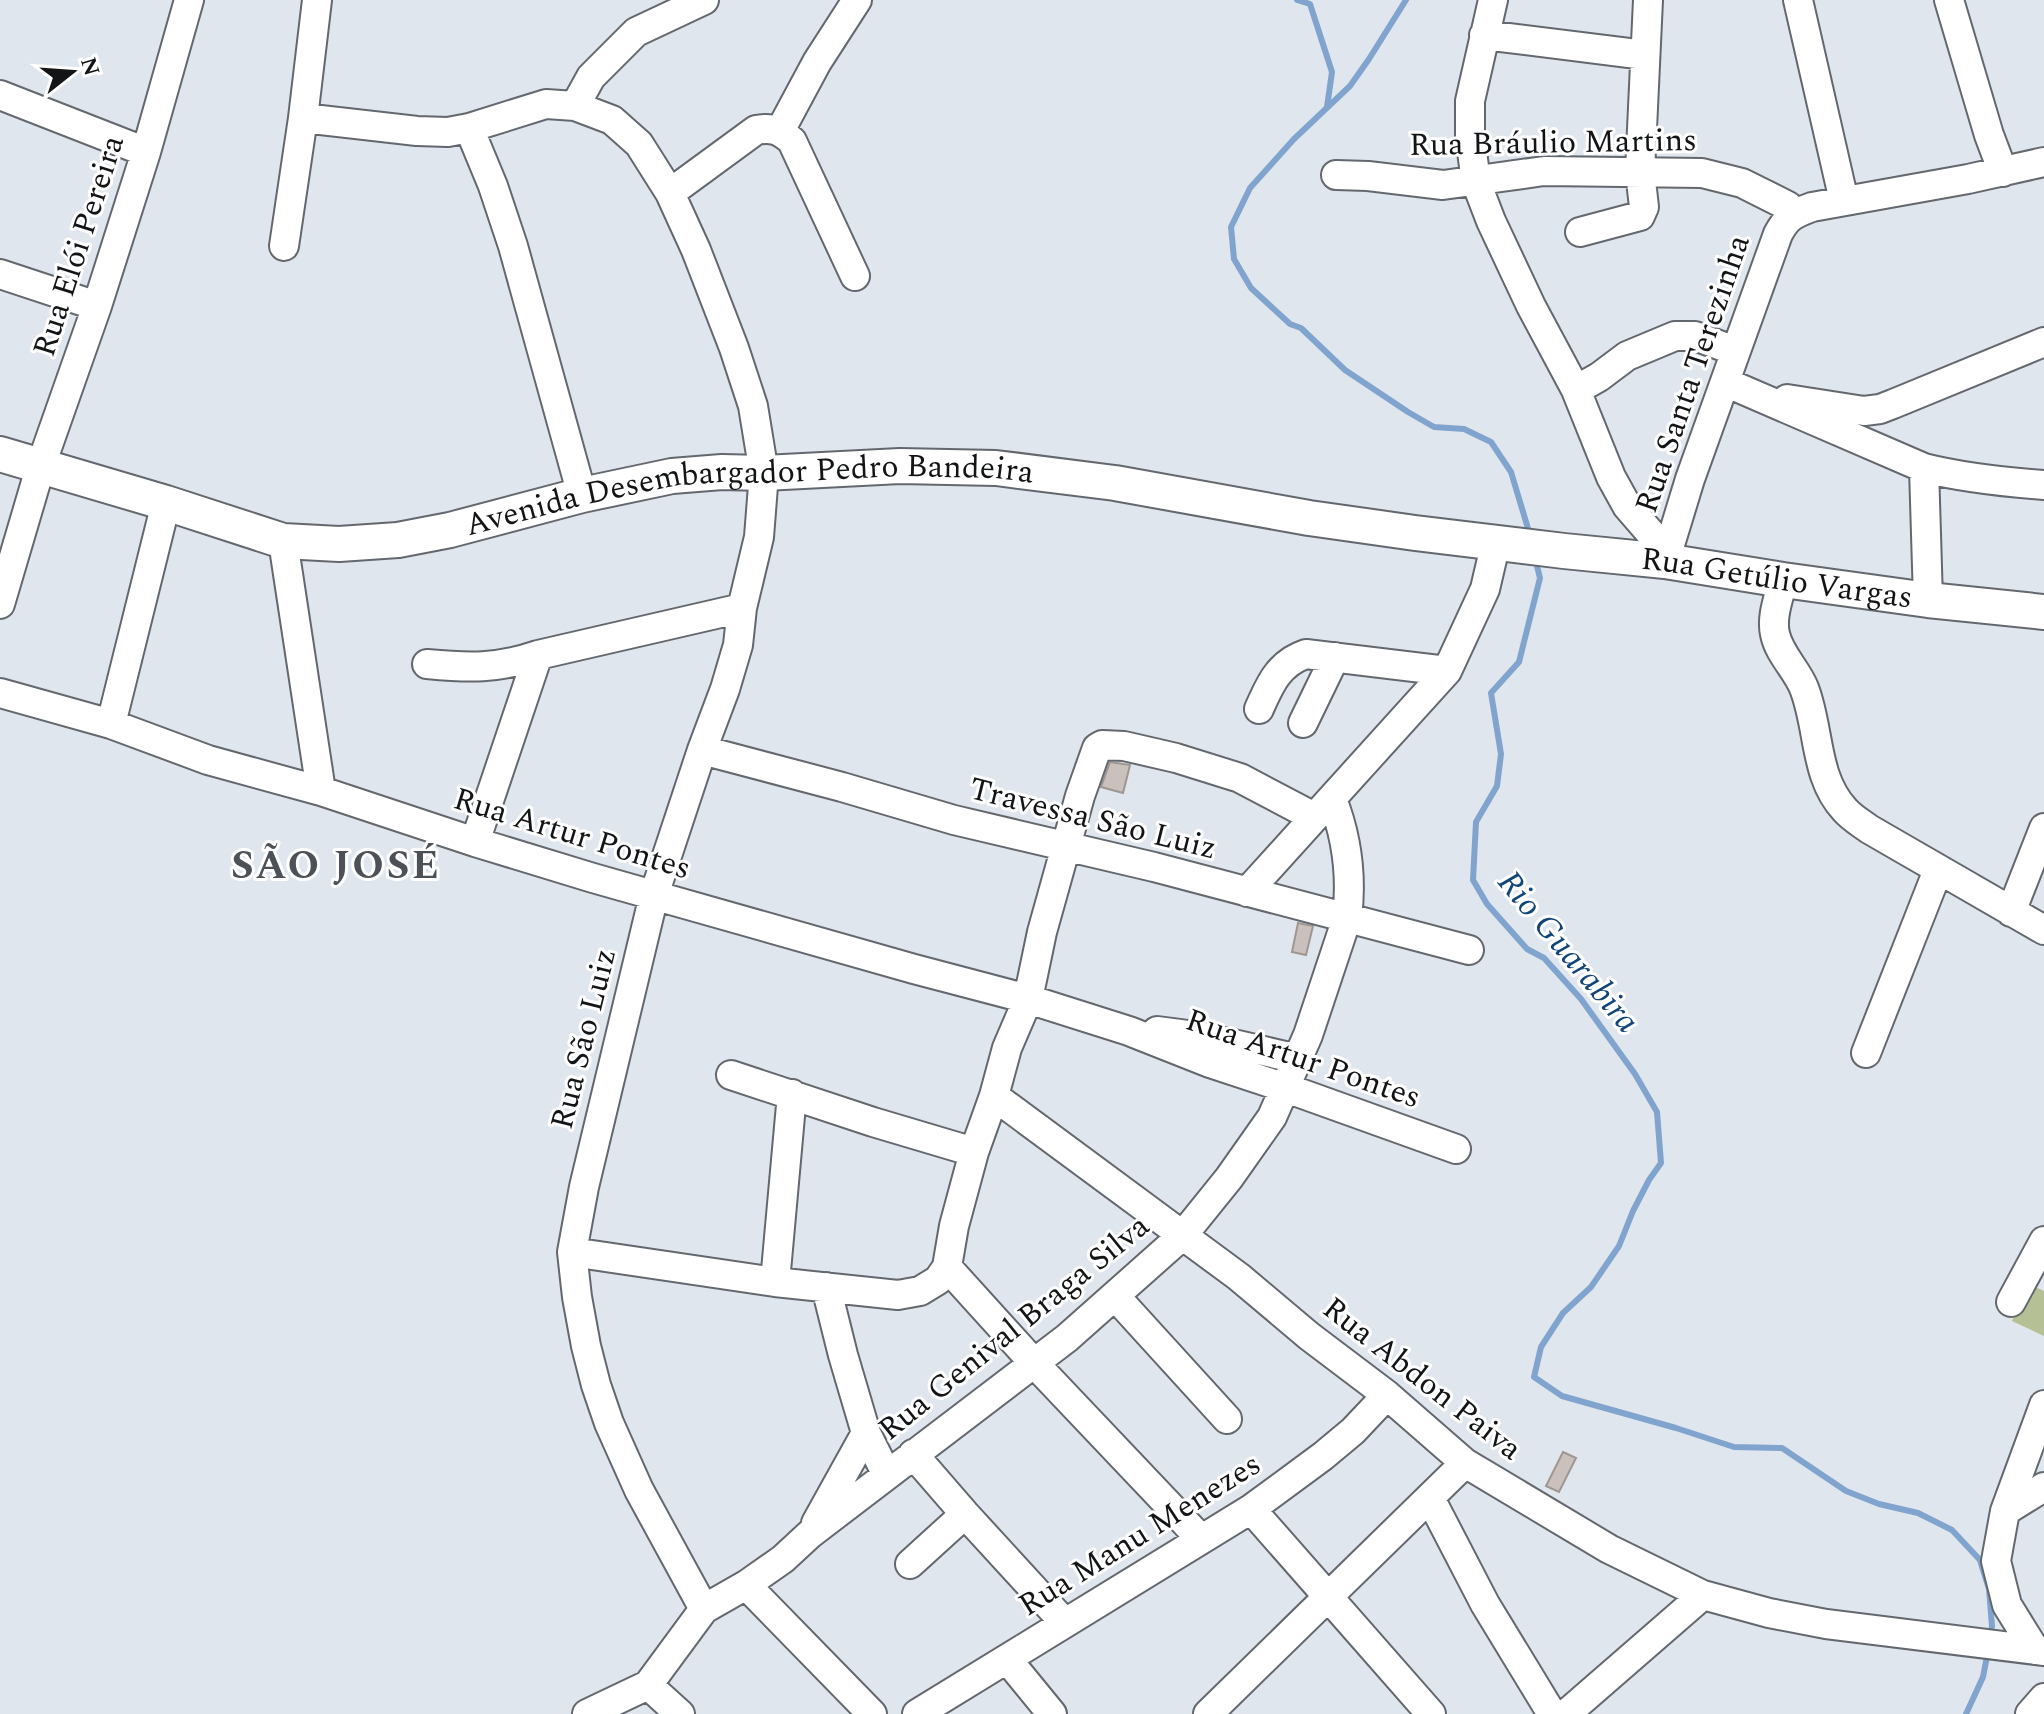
<svg xmlns="http://www.w3.org/2000/svg" width="2044" height="1714" viewBox="0 0 2044 1714" font-family="Spectral,serif">
	<style>
		.green { fill: #b5c195 }
		.lines { fill: none; stroke-linecap: round; stroke-linejoin: round }
		.stream { stroke: #80a4ce; stroke-width: 6 }
		.building { fill: #cac1bc; stroke: #9f9692; stroke-width: 2 }
		.minor-casing { stroke: #63686e; stroke-width: 32 }
		.major-casing { stroke: #63686e; stroke-width: 38 }
		.minor { stroke: #fff; stroke-width: 28 }
		.major { stroke: #fff; stroke-width: 34 }
		.labels { text-anchor: middle; dominant-baseline: central; stroke-width: 6; stroke-linejoin: round; paint-order: stroke }
		.street-label { font-size: 32px; fill: #121416; stroke: #fff }
		.water-label { font-size: 34px; font-style: italic; fill: #11457a; stroke: #fff }
		.district-label { font-size: 40px; font-weight: bold; letter-spacing: 2px; fill: #4c5157; stroke: #fff }
	</style>
	<rect width="100%" height="100%" fill="#e0e6ed"/>
	<!-- green -->
	<path class="green" d="M2029,1284L2044,1291V1336L2012,1321Z"/>
	<g class="lines">
		<!-- stream -->
		<path class="stream" d="M1297,0L1310,4L1332,72L1327,107
			M1406,0L1369,59L1350,86L1294,139L1250,188L1231,227L1234,259L1251,288L1290,324L1301,328L1345,370L1408,412L1434,427L1464,429L1491,442L1511,472L1530,535
			M1535,558L1540,578L1519,662L1491,693L1501,754L1497,786L1476,822L1473,880L1487,904L1527,949L1544,958L1581,999L1635,1074L1657,1112L1661,1163L1649,1180L1633,1211L1619,1246L1591,1287L1563,1313L1541,1347L1534,1377L1562,1396L1676,1428L1734,1447L1782,1448L1846,1491L1879,1504L1918,1513L1952,1530L1980,1560L1989,1589L1992,1626L1990,1636
			M1966,1714L1983,1677L1988,1651"/>
	</g>
	<!-- building -->
	<path class="building" d="M1110,762L1130,765L1123,793L1101,787Z
		M1298,923L1313,926L1306,955L1292,952Z
		M1563,1452L1576,1458L1559,1492L1546,1486Z"/>
	<g class="lines">
		<defs>
			<path id="minor" d="M317,0L303,118L417,131L448,132L469,128L546,104L575,106L612,120L639,144L670,193L696,250L734,348L753,406L764,473L759,537L742,608L738,645L725,689L702,750L654,895L584,1187L572,1252L577,1297L586,1346L596,1385L609,1423L639,1490L704,1609
				M1493,0L1470,101V136L1476,182L1491,221L1531,306L1576,390L1611,477L1627,506L1653,536L1665,561
				M1798,0L1844,201
				M1949,0L1989,135L2003,172
				M1484,35L1645,55
				M0,95L146,152
				M575,106L591,77L636,32L704,0
				M469,128L493,186L513,246L582,495
				M780,131L817,62L857,0
				M1336,175L1368,176L1443,185L1544,171L1702,173L1742,183L1788,206L1794,213
				M670,193L756,130C772,127 780,130 792,141L855,276
				M1580,232L1640,216L1644,207L1640,172L1648,0
				M284,246L303,118
				M0,274L97,306
				M1725,382L1924,468C1964,478 2003,482 2044,485
				M1576,390L1599,377L1627,356L1675,336H1695L1735,351
				M1787,399L1864,411L1880,409L1893,404L2044,342
				M1924,468L1928,600
				M283,541L321,791
				M1665,561L1690,479L1778,234C1787,217 1793,214 1812,207L1968,179L2044,162
				M1783,580C1779,597 1771,617 1775,634C1779,654 1797,670 1804,688C1820,729 1814,777 1845,810C1852,818 1861,823 1869,829L2044,930
				M0,604L41,465L97,306L146,152L189,0
				M427,664C469,668 497,669 538,655L742,608
				M0,693L111,724L208,760L321,791L475,842L593,878L914,969L1028,999L1129,1031L1210,1063L1286,1088L1456,1149
				M1259,709C1270,684 1279,663 1306,654L1447,671
				M1303,723L1335,657
				M111,724L166,503
				M702,750L842,787L954,820L1154,867L1469,950
				M475,842L538,655
				M1247,892L1447,671L1485,589L1496,542
				M2011,912L2044,828
				M1157,1031L1203,1037L1298,1059
				M1866,1053L1938,870
				M731,1075L873,1122L974,1152
				M994,1096L1239,1277L1309,1336L1387,1395L1465,1463L1609,1549L1703,1595L1769,1613L1826,1624L2044,1651
				M572,1252L775,1282L898,1295L920,1291L938,1280L947,1267L954,1226L974,1152L994,1096L1007,1048L1028,999L1042,932L1080,796L1097,748L1102,745L1124,746L1176,758L1240,778L1314,817
				M947,1267L1034,1363L1201,1539
				M775,1282L792,1094
				M826,1287L843,1355L866,1433L887,1475
				M1115,1296L1227,1419
				M2011,1302L2044,1241
				M913,1454L965,1514L1064,1622
				M1430,1498L1485,1604L1552,1714
				M1251,1509L1431,1714
				M2005,1511L2044,1487
				M816,1523L866,1433
				M910,1564L965,1514
				M746,1585L872,1714
				M2035,1650L2007,1605L1996,1561L2005,1511L2044,1405
				M1007,1659L1052,1714
				M648,1685L680,1714
				M587,1714L648,1685L704,1609L746,1585L783,1559L810,1534L1067,1338L1183,1235L1229,1178L1272,1117L1308,1035L1347,918C1352,877 1347,837 1332,799
				M917,1714L1251,1509L1323,1456L1353,1431L1387,1395
				M1208,1714L1465,1463
				M1566,1714L1703,1595
				M2030,1714L2044,1698"/>
			<g id="major">
				<path id="s1" d="M0,454L166,503L283,541L339,544L398,540L450,530L582,495L672,476L722,472L764,473L900,466L996,468L1115,483L1309,518L1415,533L1564,551L1665,561L1783,580L1928,600L2044,612"/>
			</g>
		</defs>
		<!-- minor casing -->
		<use href="#minor" class="minor-casing"/>
		<!-- major casing -->
		<use href="#major" class="major-casing"/>
		<!-- minor -->
		<use href="#minor" class="minor"/>
		<!-- major -->
		<use href="#major" class="major"/>
	</g>
	<g class="labels">
		<!-- street labels -->
		<g class="street-label">
			<text transform="translate(1553 143) rotate(-1)">Rua Bráulio Martins</text>
			<text transform="translate(79 246) rotate(-72)">Rua Elói Pereira</text>
			<text transform="translate(1693 374) rotate(-71)">Rua Santa Terezinha</text>
			<text stroke="none"><textPath href="#s1" startOffset="768">Avenida Desembargador Pedro Bandeira</textPath></text>
			<text stroke="none"><textPath href="#s1" startOffset="1806">Rua Getúlio Vargas</textPath></text>
			<text transform="translate(1093 819) rotate(14)">Travessa São Luiz</text>
			<text transform="translate(572 834) rotate(17)">Rua Artur Pontes</text>
			<text transform="translate(584 1039) rotate(-76)">Rua São Luiz</text>
			<text transform="translate(1303 1059) rotate(19)">Rua Artur Pontes</text>
			<text transform="translate(1014 1328) rotate(-39)">Rua Genival Braga Silva</text>
			<text transform="translate(1422 1379) rotate(38)">Rua Abdon Paiva</text>
			<text transform="translate(1140 1535) rotate(-32)">Rua Manu Menezes</text>
		</g>
		<!-- water labels -->
		<g class="water-label">
			<text transform="translate(1568 952) rotate(50)">Rio Guarabira</text>
		</g>
		<!-- district labels -->
		<g class="district-label">
			<text x="336" y="866">SÃO JOSÉ</text>
		</g>
	</g>
	<!-- north arrow -->
	<g transform="translate(72 72) rotate(73)" stroke="#ffffff" stroke-width="6" paint-order="stroke">
	<path d="M0-6L14 30L0 20L-14 30Z" fill="#121416"/>
	<text y="-12" font-size="22" font-weight="bold" text-anchor="middle" fill="#121416">N</text>
	</g>
</svg>
